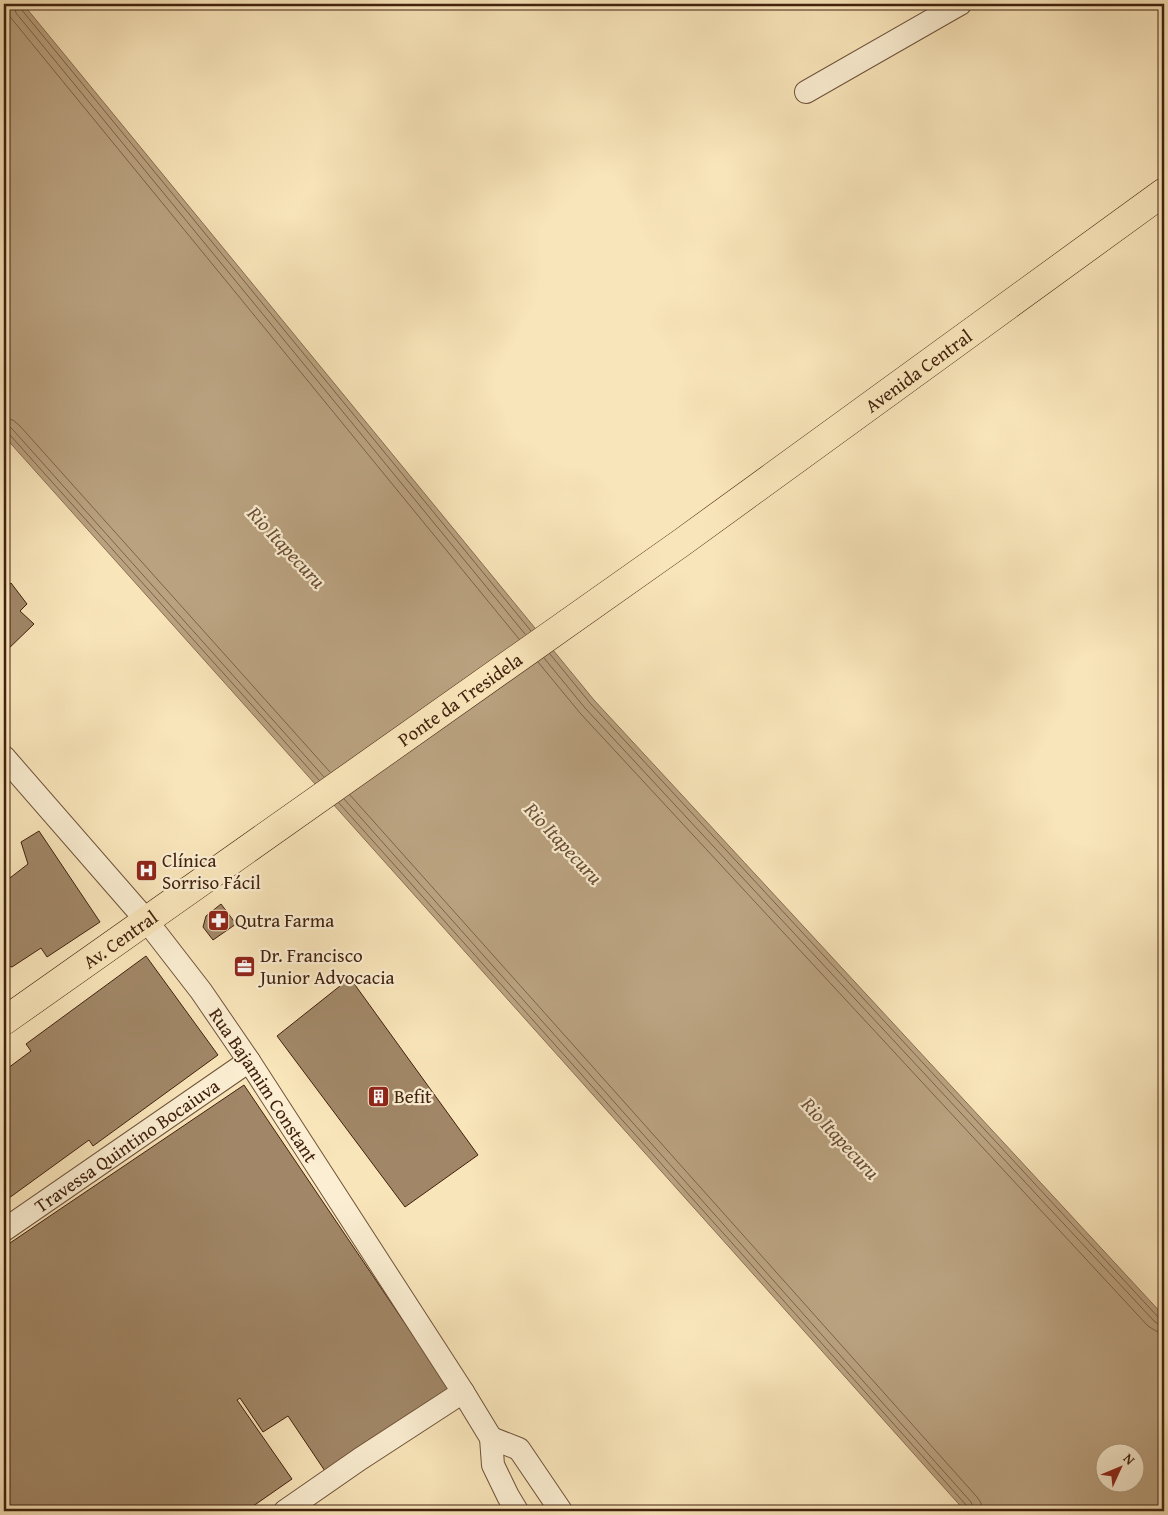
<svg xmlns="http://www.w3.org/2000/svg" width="1168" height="1515" viewBox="0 0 1168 1515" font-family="'Gentium Book Plus',serif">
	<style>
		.water { fill: #baa280; stroke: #8a6e52; fill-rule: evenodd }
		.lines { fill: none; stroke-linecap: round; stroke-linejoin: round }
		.shore { stroke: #7e6247; stroke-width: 1 }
		.building { fill: #a18767; stroke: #41210e }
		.street-casing { stroke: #6f5239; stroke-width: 24 }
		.primary-casing { stroke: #41210e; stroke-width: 29 }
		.street { stroke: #fbeed2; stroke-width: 22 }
		.primary { stroke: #f9e5ba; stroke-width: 28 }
		.labels { text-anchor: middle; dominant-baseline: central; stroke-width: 4.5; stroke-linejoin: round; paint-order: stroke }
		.street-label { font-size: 19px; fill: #41210e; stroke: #fbeed2 }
		.poi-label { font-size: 19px; fill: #41210e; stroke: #fbeed2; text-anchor: start }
		.water-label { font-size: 20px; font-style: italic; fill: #6b4e36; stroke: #fbeed2 }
	</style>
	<rect width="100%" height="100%" fill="#f9e5ba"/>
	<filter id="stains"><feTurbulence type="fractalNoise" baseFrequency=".004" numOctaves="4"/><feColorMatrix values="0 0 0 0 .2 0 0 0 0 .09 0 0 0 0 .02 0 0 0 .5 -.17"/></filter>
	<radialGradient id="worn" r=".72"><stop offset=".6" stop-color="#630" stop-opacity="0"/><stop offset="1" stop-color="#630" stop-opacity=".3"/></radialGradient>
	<!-- water -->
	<path class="water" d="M4,4H23L594,700L1164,1316V1511H965L4,436ZM1106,1452H1136V1482H1106Z"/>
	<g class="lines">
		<!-- shore -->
		<path class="shore" d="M6,4L7,12L11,18L519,639
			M14,4L16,13L525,634
			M20,4L21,9L531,631
			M4,419L13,420L20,426L330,772
			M4,426L10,427L14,431L324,777
			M4,433L10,435L319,780
			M550,654L590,703L1158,1317L1164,1319
			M544,658L585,708L1154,1321L1158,1324L1164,1325
			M538,662L580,713L1148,1326L1156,1331L1164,1333
			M350,795L977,1497L981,1503L982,1511
			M344,799L971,1502L975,1511
			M339,803L967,1506L968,1511"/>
	</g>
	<!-- building -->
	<path class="building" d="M11,583L27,604L20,611L34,624L4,653V588Z
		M39,831L100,922L47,957L41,948L12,967L4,965V877L6,881L28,864L21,842Z
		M221,904L236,924L213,940L203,927L206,916Z
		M146,956L218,1055L93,1146L89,1140L9,1198L4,1190V1071L31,1051L26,1044Z
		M350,978L478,1155L405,1207L277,1036Z
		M244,1085L450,1390L327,1474L288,1416L263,1432L240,1398L237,1400L292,1479L246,1511H4V1247Z"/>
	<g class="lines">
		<defs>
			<g id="street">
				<path d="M806,92L960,4"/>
				<path id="s1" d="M4,757L146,920L201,991L249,1061L463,1392L491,1438L493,1465L508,1496L517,1511"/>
				<path id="s2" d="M4,1230L249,1061"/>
				<path d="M491,1438L519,1449L561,1511"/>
				<path d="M285,1511L360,1459L463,1392"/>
			</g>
			<g id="primary">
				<path id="s3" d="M4,1021L681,543L1164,192"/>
			</g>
		</defs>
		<!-- street casing -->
		<use href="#street" class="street-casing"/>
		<!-- primary casing -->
		<use href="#primary" class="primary-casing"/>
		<!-- street -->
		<use href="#street" class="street"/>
		<!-- primary -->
		<use href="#primary" class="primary"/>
	</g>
	<!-- icons -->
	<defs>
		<symbol id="hospital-square" viewBox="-11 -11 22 22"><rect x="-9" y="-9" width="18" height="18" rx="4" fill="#8f2418" stroke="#fbeed2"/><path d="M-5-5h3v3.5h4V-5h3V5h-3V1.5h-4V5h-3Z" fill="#fff"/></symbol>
		<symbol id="pharmacy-square" viewBox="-11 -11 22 22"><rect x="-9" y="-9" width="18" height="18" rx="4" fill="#8f2418" stroke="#fbeed2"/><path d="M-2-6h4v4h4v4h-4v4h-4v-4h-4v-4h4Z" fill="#fff"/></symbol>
		<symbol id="office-square" viewBox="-11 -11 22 22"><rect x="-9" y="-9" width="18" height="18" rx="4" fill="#8f2418" stroke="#fbeed2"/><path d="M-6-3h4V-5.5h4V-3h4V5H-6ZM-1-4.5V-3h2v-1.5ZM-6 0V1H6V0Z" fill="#fff"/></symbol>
		<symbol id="building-square" viewBox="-11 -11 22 22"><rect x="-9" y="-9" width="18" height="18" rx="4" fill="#8f2418" stroke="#fbeed2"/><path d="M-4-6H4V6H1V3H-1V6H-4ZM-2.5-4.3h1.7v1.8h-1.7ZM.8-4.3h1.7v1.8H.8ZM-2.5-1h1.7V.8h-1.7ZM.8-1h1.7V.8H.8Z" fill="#fff"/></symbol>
	</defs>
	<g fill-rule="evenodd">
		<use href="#hospital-square" x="134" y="858" width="25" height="25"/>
		<use href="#pharmacy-square" x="206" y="908" width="25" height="25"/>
		<use href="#office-square" x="232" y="954" width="25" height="25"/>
		<use href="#building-square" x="366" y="1084" width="25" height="25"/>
	</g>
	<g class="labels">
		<!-- street labels -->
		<g class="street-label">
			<text stroke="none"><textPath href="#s3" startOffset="1122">Avenida Central</textPath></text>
			<text stroke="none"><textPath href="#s3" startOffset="558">Ponte da Tresidela</textPath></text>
			<text stroke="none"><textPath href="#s3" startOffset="142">Av. Central</textPath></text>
			<text stroke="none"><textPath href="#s1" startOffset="419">Rua Bajamim Constant</textPath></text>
			<text stroke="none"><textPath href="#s2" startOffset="149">Travessa Quintino Bocaiuva</textPath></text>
		</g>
		<!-- poi labels -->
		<g class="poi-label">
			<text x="162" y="860">Clínica<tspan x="162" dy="22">Sorriso Fácil</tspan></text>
			<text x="235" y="920">Qutra Farma</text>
			<text x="260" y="955">Dr. Francisco<tspan x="260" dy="22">Junior Advocacia</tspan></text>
			<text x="394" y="1096">Befit</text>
		</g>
		<!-- water labels -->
		<g class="water-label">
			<text transform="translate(287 547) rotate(47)">Rio Itapecuru</text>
			<text transform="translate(564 843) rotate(47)">Rio Itapecuru</text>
			<text transform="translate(841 1138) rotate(47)">Rio Itapecuru</text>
		</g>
	</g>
	<!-- margin -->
	<rect width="1168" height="1515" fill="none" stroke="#f9e5ba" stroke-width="20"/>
	<rect x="5" y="5" width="1158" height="1505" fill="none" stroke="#41210e" stroke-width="2.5"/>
	<rect x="10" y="10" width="1148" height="1495" fill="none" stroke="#41210e"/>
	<!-- north arrow -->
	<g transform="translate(1120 1468) rotate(46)"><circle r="24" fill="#fbeed2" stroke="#b19c84"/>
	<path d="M0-4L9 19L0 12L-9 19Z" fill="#8f2418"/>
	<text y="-8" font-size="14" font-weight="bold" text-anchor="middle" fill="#41210e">N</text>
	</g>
	<rect width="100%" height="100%" filter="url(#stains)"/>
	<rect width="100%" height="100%" fill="url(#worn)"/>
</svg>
